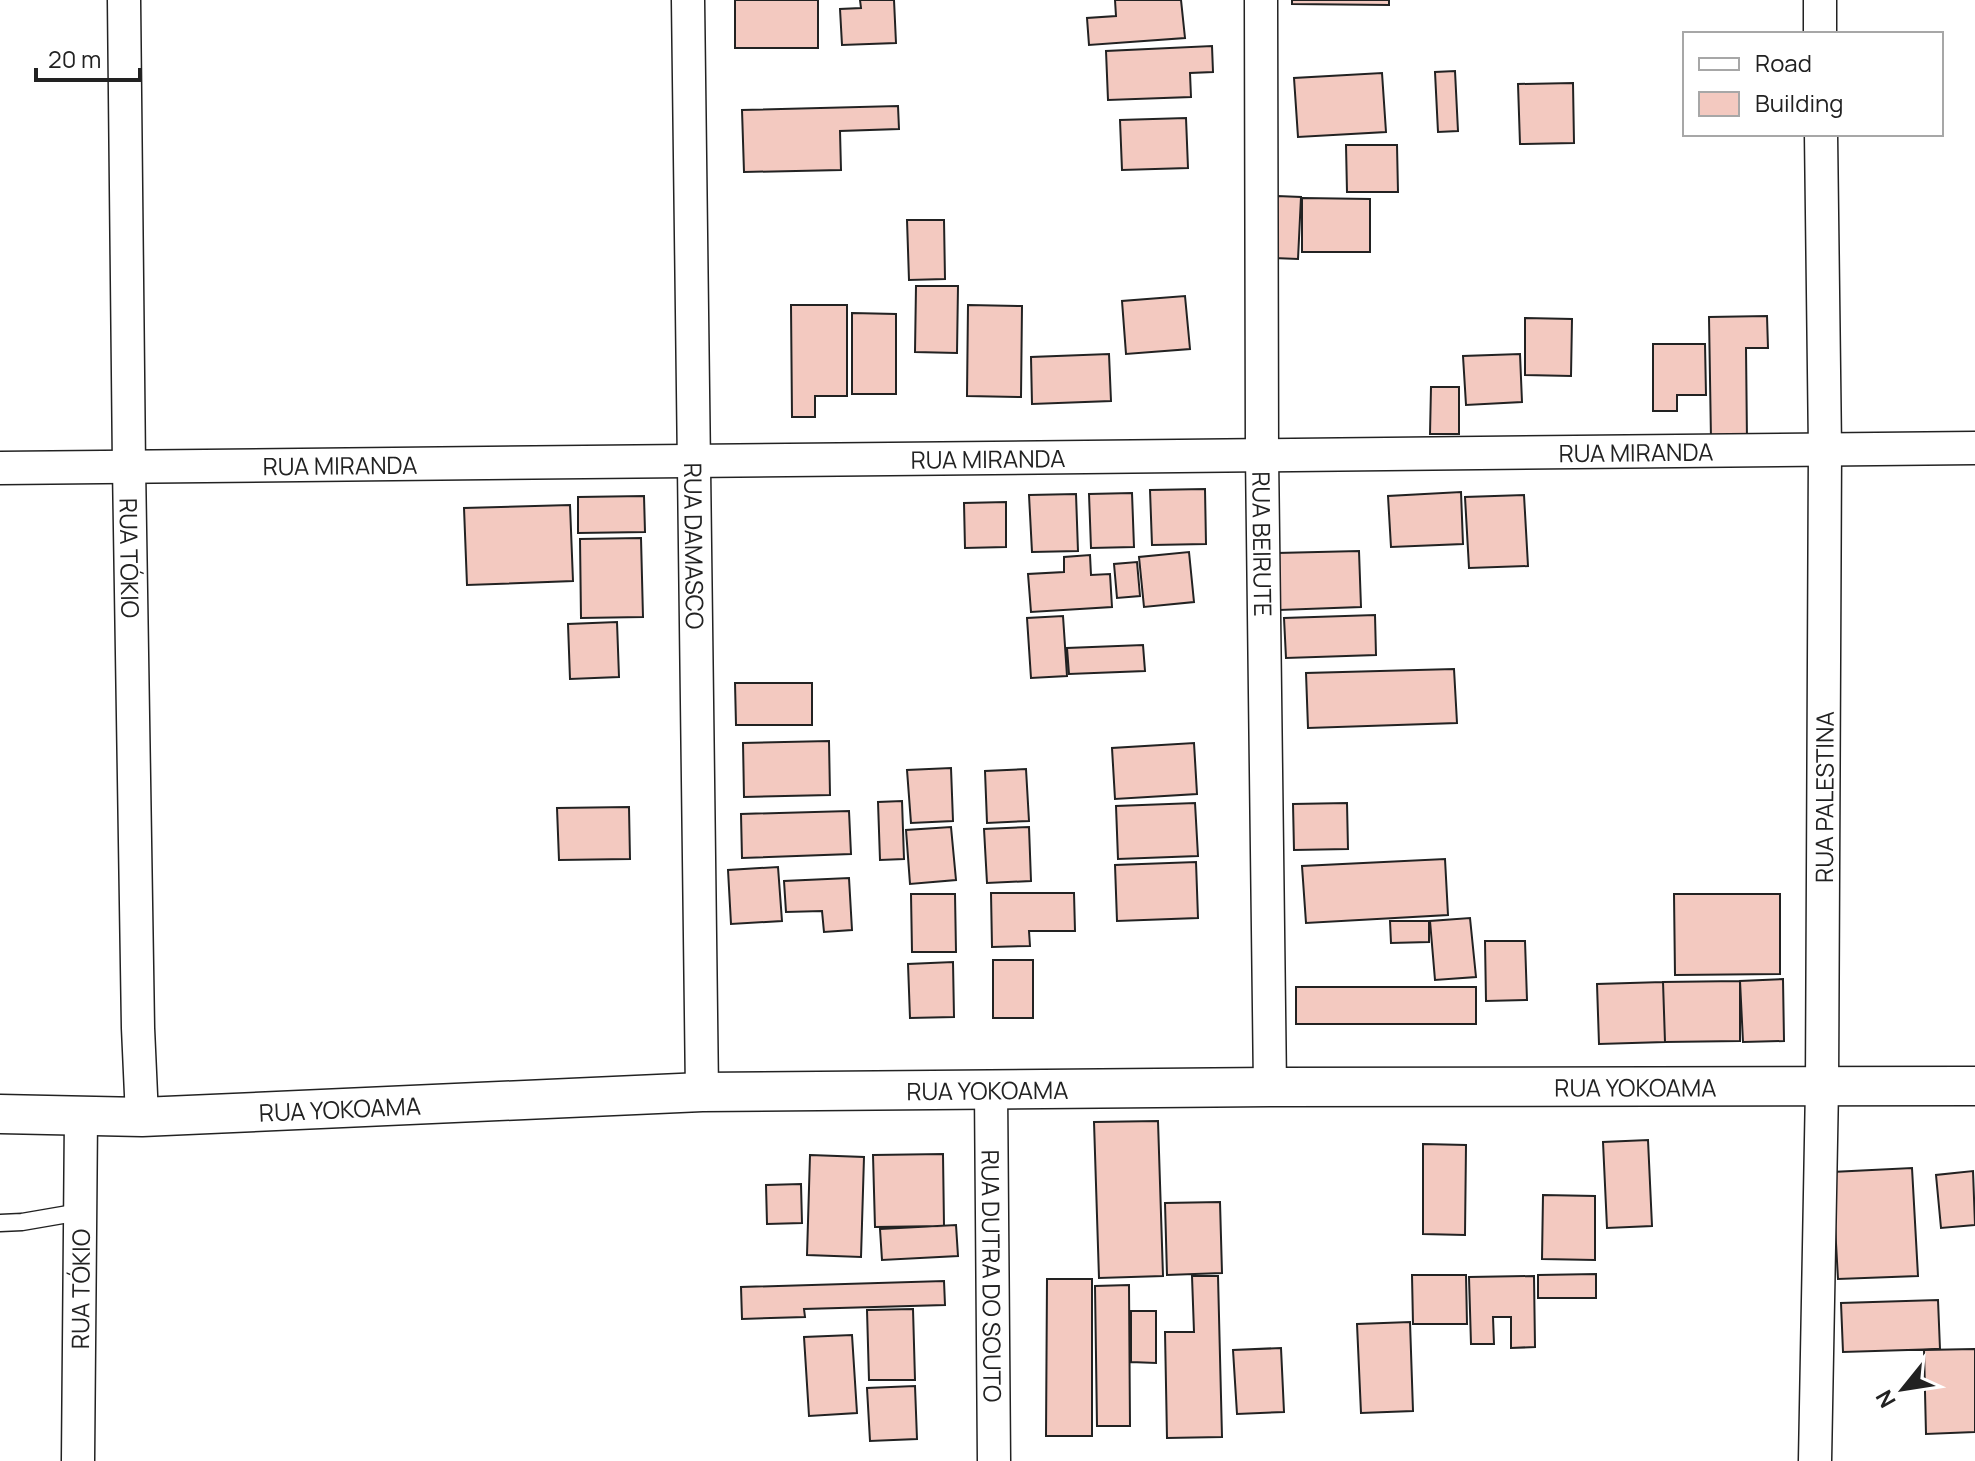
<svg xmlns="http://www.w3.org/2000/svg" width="1975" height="1461" viewBox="0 0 1975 1461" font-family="Manrope,sans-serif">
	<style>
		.building { fill: #f3c9c0; stroke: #222; stroke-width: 2 }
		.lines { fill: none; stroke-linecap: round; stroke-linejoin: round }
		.service-casing { stroke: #222; stroke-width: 19 }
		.minor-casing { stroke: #222; stroke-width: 35 }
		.tertiary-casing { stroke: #222; stroke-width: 41 }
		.service { stroke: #fff; stroke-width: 16 }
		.minor { stroke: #fff; stroke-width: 32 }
		.tertiary { stroke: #fff; stroke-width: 38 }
		.labels { text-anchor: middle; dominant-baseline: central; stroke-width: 6; stroke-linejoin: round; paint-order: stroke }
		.street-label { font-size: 24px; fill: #222; stroke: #fff }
	</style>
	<rect width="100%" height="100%" fill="#fff"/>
	<!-- building -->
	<path class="building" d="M735,0H818V48H735Z
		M860,0H894L896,43L842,45L840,9L861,8Z
		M1115,0H1181L1185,38L1089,45L1087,18L1116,16Z
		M1292,0H1389V5L1292,4Z
		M1212,46L1213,72L1190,73L1191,97L1108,100L1106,51Z
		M1455,71L1458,131L1438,132L1435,72Z
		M1382,73L1386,132L1298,137L1294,78Z
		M1573,83L1574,143L1520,144L1518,84Z
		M898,106L899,129L840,131L841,170L744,172L742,110Z
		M1186,118L1188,168L1122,170L1120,120Z
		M1346,145H1397L1398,192H1347Z
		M1277,196L1301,197L1298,259L1274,258Z
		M1302,198L1370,199V252H1302Z
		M907,220H944L945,279L909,280Z
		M916,286H958L957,353L915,352Z
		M1185,296L1190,349L1126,354L1122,301Z
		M791,305H847V396H815V417H792Z
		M968,305L1022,306L1021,397L967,396Z
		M852,313L896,314V394H852Z
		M1767,316L1768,348H1746L1747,440H1711L1709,317Z
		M1525,318L1572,319L1571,376L1525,375Z
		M1653,344H1705L1706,395H1677V411H1653Z
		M1109,354L1111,401L1032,404L1031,357Z
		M1520,354L1522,402L1466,405L1463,356Z
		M1431,387H1459V434H1430Z
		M1205,489L1206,544L1152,545L1150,490Z
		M1461,492L1463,544L1391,547L1388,496Z
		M1132,493L1134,547L1091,548L1089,494Z
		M1076,494L1078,551L1032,552L1029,495Z
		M1524,495L1528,566L1469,568L1465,497Z
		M644,496L645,532L578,533V497Z
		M1006,502V547L965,548L964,503Z
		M570,505L573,581L467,585L464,508Z
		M641,538L643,617L581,618L580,539Z
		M1359,551L1361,607L1279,610L1277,553Z
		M1189,552L1194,602L1144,607L1139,557Z
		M1090,555L1091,575L1110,574L1112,607L1031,612L1028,574L1064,572V557Z
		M1137,562L1140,596L1117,598L1114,564Z
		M1375,615L1376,655L1286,658L1284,618Z
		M1063,616L1067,676L1031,678L1027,618Z
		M617,622L619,677L570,679L568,624Z
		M1143,645L1145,671L1069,674L1067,648Z
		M1454,669L1457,723L1308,728L1306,673Z
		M735,683H812V725H736Z
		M829,741L830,795L744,797L743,743Z
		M1194,743L1197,794L1115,799L1112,748Z
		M951,768L953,821L911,823L907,770Z
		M1026,769L1029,821L987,823L985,771Z
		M902,801L904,859L880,860L878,802Z
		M1195,803L1198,856L1118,859L1116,806Z
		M1347,803L1348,849L1294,850L1293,804Z
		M629,807L630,859L559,860L557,808Z
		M849,811L851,854L742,858L741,814Z
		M951,827L956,880L910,884L906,830Z
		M1029,827L1031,881L987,883L984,829Z
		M1445,859L1448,915L1306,923L1302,866Z
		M1196,862L1198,918L1117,921L1115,865Z
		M778,867L782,921L731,924L728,870Z
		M849,878L852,930L824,932L822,911L786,912L784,881Z
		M991,893H1074L1075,931H1029L1030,946L992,947Z
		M911,894H955L956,952H912Z
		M1674,894H1780V974L1675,975Z
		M1470,918L1476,977L1435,980L1430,921Z
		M1390,921H1429V942L1391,943Z
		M1485,941H1525L1527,1000L1486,1001Z
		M993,960H1033V1018H993Z
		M953,962L954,1017L910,1018L908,964Z
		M1783,979L1784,1041L1743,1042L1740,981Z
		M1740,981V1041L1665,1042L1663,982Z
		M1663,982L1665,1042L1599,1044L1597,984Z
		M1296,987H1476V1024H1296Z
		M1158,1121L1163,1276L1099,1278L1094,1122Z
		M1648,1140L1652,1226L1607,1228L1603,1142Z
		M1423,1144L1466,1145L1465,1235L1423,1234Z
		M943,1154L944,1226L875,1227L873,1155Z
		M810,1155L864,1157L861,1257L807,1255Z
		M1912,1168L1918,1276L1838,1279L1832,1172Z
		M1973,1171L1975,1225L1941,1228L1936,1175Z
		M801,1184L802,1223L767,1224L766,1185Z
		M1543,1195L1595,1196V1260L1542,1259Z
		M1220,1202L1222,1273L1167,1275L1165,1203Z
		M956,1225L958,1256L882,1260L880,1229Z
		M1596,1274V1298H1538V1275Z
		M1412,1275H1466L1467,1324H1413Z
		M1192,1276H1218L1222,1437L1167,1438L1165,1332H1194Z
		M1534,1276L1535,1347L1511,1348V1317H1493L1494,1344H1471L1469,1277Z
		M1047,1279H1092V1436H1046Z
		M944,1281L945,1305L804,1309L805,1317L742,1319L741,1287Z
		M1129,1285L1130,1426H1097L1095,1286Z
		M1938,1300L1940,1349L1843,1352L1841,1303Z
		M913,1309L915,1380H869L867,1310Z
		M1131,1311H1156V1363L1131,1362Z
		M1410,1322L1413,1411L1361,1413L1357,1324Z
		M852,1335L857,1413L809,1416L804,1337Z
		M1281,1348L1284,1412L1237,1414L1233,1350Z
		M1975,1349V1432L1926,1434L1924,1350Z
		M915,1386L917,1439L870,1441L867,1388Z"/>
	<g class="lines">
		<defs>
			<path id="service" d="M0,1223L22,1222L80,1212"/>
			<g id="minor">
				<path id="s1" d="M124,0L129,466L138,1028L142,1117"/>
				<path id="s2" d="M688,0L702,1092"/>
				<path id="s3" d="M1261,0L1262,455L1270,1087"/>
				<path d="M1820,0V34"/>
				<path id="s4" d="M0,468L1975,448"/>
				<path id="s5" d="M991,1090L994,1461"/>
				<path id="s6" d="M78,1461L81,1116"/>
				<path id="s7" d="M1815,1461L1822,1087L1825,449L1821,134"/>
			</g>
			<g id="tertiary">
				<path id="s8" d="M0,1114L142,1117L702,1092L1270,1087L1975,1086"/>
			</g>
		</defs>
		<!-- service casing -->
		<use href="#service" class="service-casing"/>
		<!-- minor casing -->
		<use href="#minor" class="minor-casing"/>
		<!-- tertiary casing -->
		<use href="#tertiary" class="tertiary-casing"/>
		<!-- service -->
		<use href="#service" class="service"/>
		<!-- minor -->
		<use href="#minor" class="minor"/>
		<!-- tertiary -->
		<use href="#tertiary" class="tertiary"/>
	</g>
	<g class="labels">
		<!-- street labels -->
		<g class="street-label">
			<text stroke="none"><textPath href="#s4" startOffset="1636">RUA MIRANDA</textPath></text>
			<text stroke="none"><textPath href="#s4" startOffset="988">RUA MIRANDA</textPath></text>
			<text stroke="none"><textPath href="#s4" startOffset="340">RUA MIRANDA</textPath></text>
			<text stroke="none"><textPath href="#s3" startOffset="544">RUA BEIRUTE</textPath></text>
			<text stroke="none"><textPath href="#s2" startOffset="546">RUA DAMASCO</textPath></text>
			<text stroke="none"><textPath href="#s1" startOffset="558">RUA TÓKIO</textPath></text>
			<text stroke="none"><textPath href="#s7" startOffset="664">RUA PALESTINA</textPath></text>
			<text stroke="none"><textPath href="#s8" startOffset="1636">RUA YOKOAMA</textPath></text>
			<text stroke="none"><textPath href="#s8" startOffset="988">RUA YOKOAMA</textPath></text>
			<text stroke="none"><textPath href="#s8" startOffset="340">RUA YOKOAMA</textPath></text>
			<text stroke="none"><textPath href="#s5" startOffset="186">RUA DUTRA DO SOUTO</textPath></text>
			<text stroke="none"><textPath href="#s6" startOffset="172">RUA TÓKIO</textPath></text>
		</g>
	</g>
	<!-- legend -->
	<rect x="1683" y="32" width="260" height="104" fill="#ffffff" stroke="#a7a7a7" stroke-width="2"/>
	<rect x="1699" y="58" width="40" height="12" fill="#ffffff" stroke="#a7a7a7" stroke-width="2"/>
	<text x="1755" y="72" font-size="24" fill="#222222">Road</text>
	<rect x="1699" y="92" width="40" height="24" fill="#f3c9c0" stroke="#a7a7a7" stroke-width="2"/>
	<text x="1755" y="112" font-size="24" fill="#222222">Building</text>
	<!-- north arrow -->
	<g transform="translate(1903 1389) rotate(240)" stroke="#ffffff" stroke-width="6" paint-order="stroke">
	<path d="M0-6L14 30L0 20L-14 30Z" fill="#222222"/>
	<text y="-12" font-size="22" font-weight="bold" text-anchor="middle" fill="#222222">N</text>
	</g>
	<!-- scale -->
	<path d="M36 68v12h104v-12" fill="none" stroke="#222222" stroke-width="4"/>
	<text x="48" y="68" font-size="24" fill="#222222" stroke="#ffffff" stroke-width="6" paint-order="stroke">20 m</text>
</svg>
